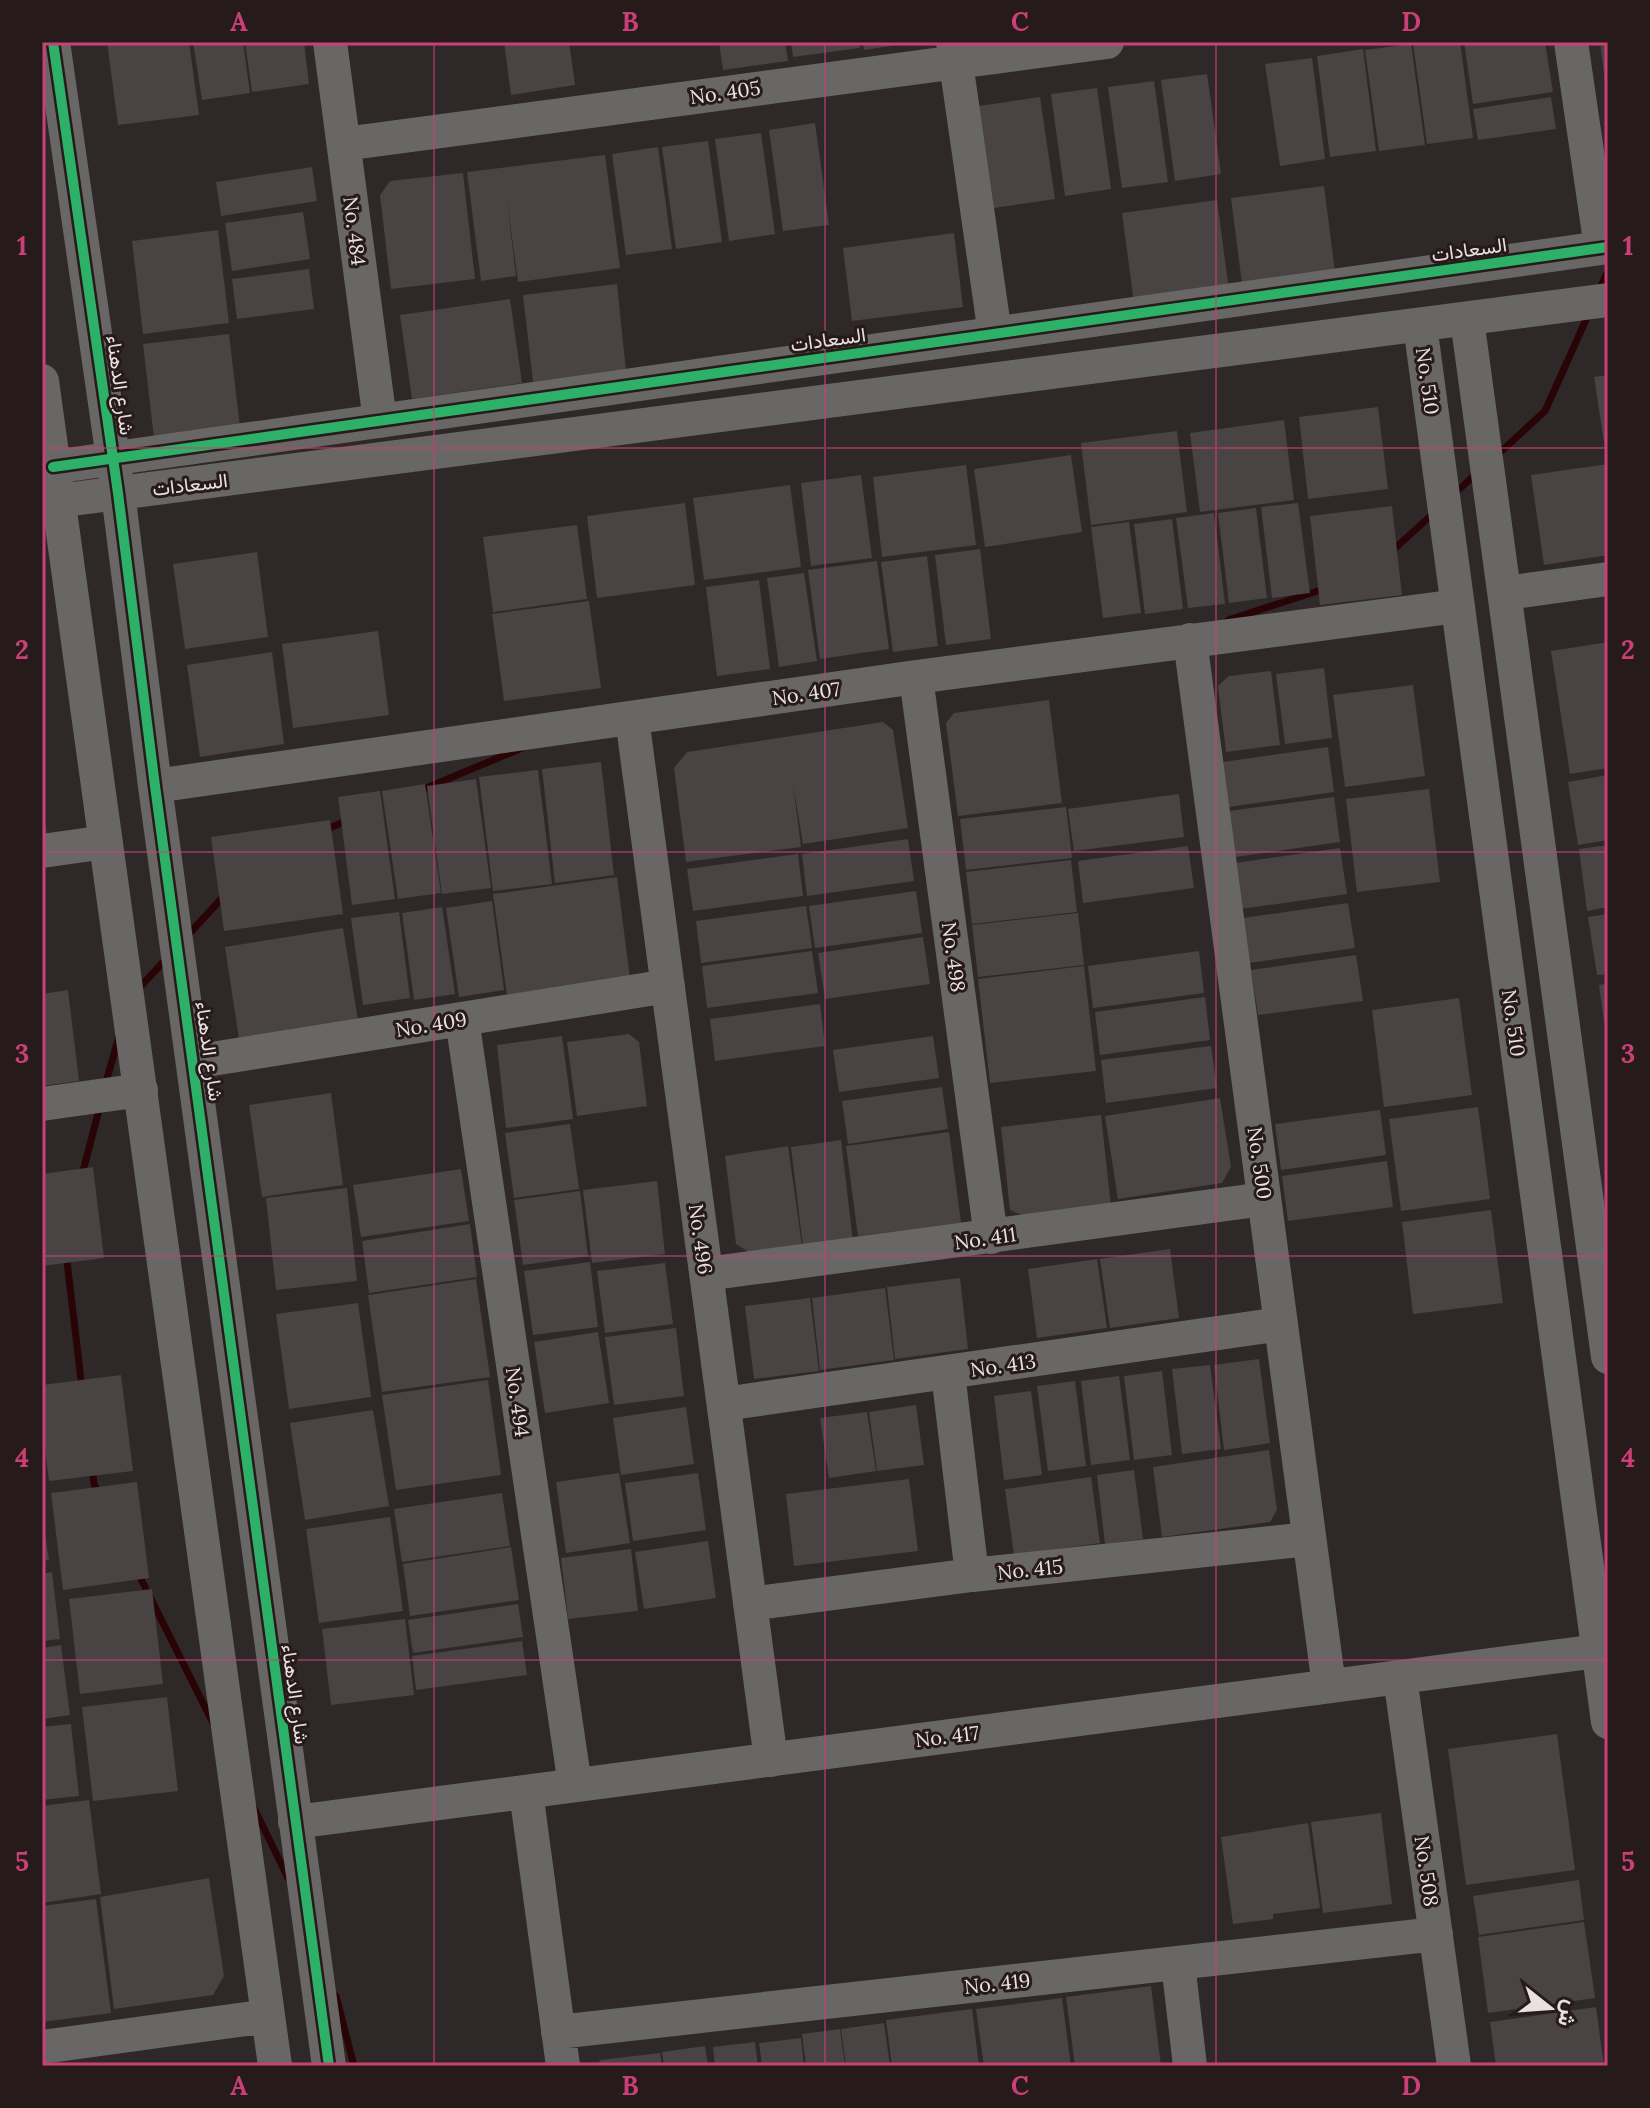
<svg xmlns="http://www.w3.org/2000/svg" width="1650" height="2108" viewBox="0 0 1650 2108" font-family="Lora,Vazirmatn,serif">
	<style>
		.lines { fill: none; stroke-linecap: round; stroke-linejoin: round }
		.stream { stroke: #290407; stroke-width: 7 }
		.building { fill: #494343 }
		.minor { stroke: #696666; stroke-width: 34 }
		.cycleway-casing { stroke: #271a1b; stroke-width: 15 }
		.cycleway { stroke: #2db169; stroke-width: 10 }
		.grid { fill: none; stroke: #ca4076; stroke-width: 2; stroke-opacity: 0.55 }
		.labels { text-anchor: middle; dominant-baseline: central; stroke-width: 6; stroke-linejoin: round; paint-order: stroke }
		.street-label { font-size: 20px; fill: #e9e0e0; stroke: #271a1b }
		.neatline { fill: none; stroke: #ca4076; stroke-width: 3 }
		.grid-label { font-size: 26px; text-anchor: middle; font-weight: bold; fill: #ca4076 }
	</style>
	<rect width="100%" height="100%" fill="#2e2828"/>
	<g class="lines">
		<!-- stream -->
		<path class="stream" d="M1599,290L1608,271
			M1495,457L1545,411L1589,313
			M1454,494L1477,473
			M1392,551L1436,511
			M1228,620L1327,588
			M426,788L522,748
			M323,831L348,820
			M187,936L225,895
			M138,989L168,957
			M105,1086L119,1036
			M82,1175L100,1106
			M66,1253L82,1388
			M92,1467L94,1484L99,1494
			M138,1573L213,1723
			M253,1806L288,1878
			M336,1996L354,2066"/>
	</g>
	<!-- building -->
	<path class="building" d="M107,42H189L199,115L118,125Z
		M193,42H243L250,93L202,100Z
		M245,42H304L309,84L252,92Z
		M504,42H569L575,85L511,95Z
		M719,42H785L788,61L723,70Z
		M791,42H859L860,48L793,57Z
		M863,42H903V44L864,50Z
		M1460,42L1473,138L1427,144L1413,43Z
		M1464,42H1545L1553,92L1473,104Z
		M1600,42H1608V82H1605Z
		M1411,44L1425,145L1379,151L1365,50Z
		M1363,49L1376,151L1330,157L1317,56Z
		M1312,58L1325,159L1280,166L1265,64Z
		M1207,74L1221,174L1175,181L1161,80Z
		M1154,81L1168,182L1122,188L1108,87Z
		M1097,88L1111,189L1065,196L1051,94Z
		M1040,97L1055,199L994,208L979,106Z
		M1551,97L1556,129L1478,140L1473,109Z
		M815,123L829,225L783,231L769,130Z
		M761,133L775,234L729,241L715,139Z
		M708,141L722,242L676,249L662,147Z
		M658,147L672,249L626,255L612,154Z
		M605,155L620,268L518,282L506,193L516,276L481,281L467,172Z
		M312,167L317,201L221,216L216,182Z
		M463,173L475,279L391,289L380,195L390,181Z
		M1324,186L1335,272L1242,284L1231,198Z
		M1217,200L1229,290L1134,303L1122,213Z
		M303,212L310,259L232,271L225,223Z
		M218,230L229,323L143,334L132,241Z
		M954,233L963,307L852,321L843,248Z
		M309,269L314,309L237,319L232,279Z
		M617,284L626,371L533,382L523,295Z
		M510,299L522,383L412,399L400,315Z
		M229,334L240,427L154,438L143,344Z
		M1608,375V455H1606L1594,377Z
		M1378,407L1388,489L1308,499L1299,417Z
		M1284,420L1294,500L1200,512L1190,433Z
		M1177,431L1187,512L1091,525L1081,443Z
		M1071,455L1082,532L985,547L974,469Z
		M1608,464V555L1544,565L1531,475Z
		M966,465L976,545L882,557L873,477Z
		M861,475L872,558L811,566L801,483Z
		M790,485L801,567L704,580L693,498Z
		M685,503L695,585L597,598L587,516Z
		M1298,503L1310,593L1272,598L1261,507Z
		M1392,506L1402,595L1320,605L1310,516Z
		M1256,508L1267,598L1229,603L1218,513Z
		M1214,513L1225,604L1188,608L1176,518Z
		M1172,519L1183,609L1145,614L1134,524Z
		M1129,522L1141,613L1103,618L1091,527Z
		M577,525L587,599L493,612L483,537Z
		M980,549L991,639L946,645L935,555Z
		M257,552L268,637L185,649L173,564Z
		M927,556L938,646L893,652L881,562Z
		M877,561L889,649L820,659L808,570Z
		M804,573L817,661L779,667L767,578Z
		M759,580L770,669L717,676L706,587Z
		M589,601L601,688L504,701L492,614Z
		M378,631L389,715L293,728L282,644Z
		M1608,642V768L1570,774L1551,651Z
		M272,652L284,744L200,757L187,665Z
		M1324,668L1332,738L1285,744L1276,674Z
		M1271,671L1280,745L1226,752L1218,686L1229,676Z
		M1413,685L1425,776L1345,787L1333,695Z
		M1049,700L1062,803L958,816L946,723L954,713Z
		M883,722L893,730L908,828L803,844L793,784L801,847L686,862L674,768L687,752Z
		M1328,747L1334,792L1229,807L1223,762Z
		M601,762L614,875L555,883L542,769Z
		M538,770L552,884L493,891L479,777Z
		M1608,775V840L1578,845L1568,782Z
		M476,779L491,888L442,894L427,786Z
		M425,784L441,893L398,899L382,791Z
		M1429,789L1440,882L1357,892L1346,799Z
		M380,791L395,899L352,905L338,797Z
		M1179,794L1184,837L1074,851L1068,809Z
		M1334,797L1340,842L1235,857L1229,811Z
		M42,806L47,834L42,835Z
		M1066,807L1072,858L966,870L960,819Z
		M330,820L343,914L224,931L211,837Z
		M908,839L914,881L807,896L802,854Z
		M1608,845V907L1587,911L1579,849Z
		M1188,846L1194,888L1083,903L1078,861Z
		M1340,848L1347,894L1241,909L1235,863Z
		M798,854L803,896L693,911L687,869Z
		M1071,860L1077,912L972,924L966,872Z
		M617,877L630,978L507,995L493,894Z
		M916,891L922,933L815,948L809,906Z
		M492,901L504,990L459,997L446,908Z
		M1348,903L1355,948L1249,963L1243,918Z
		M806,906L812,948L701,963L696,921Z
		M442,907L455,994L414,1000L402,913Z
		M399,912L410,998L363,1005L351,918Z
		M1078,913L1084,965L978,977L972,925Z
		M1608,914V974L1597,975L1588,917Z
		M343,928L358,1020L239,1039L225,947Z
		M923,937L930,984L825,999L818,953Z
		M812,951L818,993L707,1008L702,966Z
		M1199,951L1204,993L1093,1008L1088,966Z
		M1356,955L1363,1001L1258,1015L1251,970Z
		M1084,966L1096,1071L990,1083L978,979Z
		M1608,983V1036H1606L1599,985Z
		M68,990L79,1081L42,1086V994Z
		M1205,997L1210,1040L1100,1055L1095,1012Z
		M1459,998L1472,1095L1384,1107L1372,1010Z
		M820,1004L825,1046L715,1061L710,1019Z
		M629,1034L639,1042L647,1106L577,1116L567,1042Z
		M562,1036L573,1119L506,1128L497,1045Z
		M933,1036L939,1078L839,1092L833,1050Z
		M1211,1046L1217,1088L1106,1103L1101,1060Z
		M942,1087L948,1129L848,1144L842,1101Z
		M331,1093L343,1185L262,1197L249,1105Z
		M1220,1098L1231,1167L1222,1183L1118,1199L1105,1116Z
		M1478,1107L1490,1199L1401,1211L1389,1119Z
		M1380,1110L1386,1155L1281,1170L1275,1124Z
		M1101,1115L1111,1206L1025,1216L1010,1210L1001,1127Z
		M570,1124L579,1189L514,1198L505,1133Z
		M949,1132L961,1223L858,1236L846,1146Z
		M841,1140L853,1241L803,1247L791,1147Z
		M788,1146L802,1246L750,1253L736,1244L725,1156Z
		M1387,1161L1393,1207L1288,1221L1282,1176Z
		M93,1167L104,1258L42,1266V1174Z
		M461,1169L469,1221L361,1237L353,1185Z
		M657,1181L665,1254L592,1263L583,1190Z
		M347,1188L357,1281L276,1290L266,1198Z
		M580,1191L588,1256L523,1265L514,1200Z
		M1491,1210L1503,1303L1413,1314L1402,1222Z
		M470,1224L477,1277L369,1293L362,1241Z
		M1170,1249L1179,1318L1110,1328L1100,1259Z
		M1097,1259L1107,1328L1037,1338L1028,1269Z
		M590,1262L598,1327L533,1335L524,1271Z
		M665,1263L673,1324L605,1333L597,1271Z
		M960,1278L968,1349L895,1359L887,1287Z
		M476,1279L490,1377L382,1392L368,1295Z
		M885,1288L894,1360L820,1370L812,1298Z
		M810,1298L819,1371L754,1379L745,1306Z
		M358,1303L371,1397L289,1409L276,1314Z
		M676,1328L684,1396L614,1405L605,1337Z
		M598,1332L609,1403L545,1413L534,1342Z
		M1259,1359L1270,1443L1224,1450L1214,1365Z
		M1210,1365L1221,1449L1182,1454L1172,1369Z
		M1162,1371L1172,1455L1134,1460L1124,1376Z
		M121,1375L133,1471L49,1481L42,1422V1385Z
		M1119,1376L1130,1460L1091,1465L1081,1381Z
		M488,1380L501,1475L396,1490L382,1395Z
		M1075,1381L1086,1466L1048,1471L1037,1386Z
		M1031,1391L1042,1475L1004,1480L994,1396Z
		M916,1405L924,1465L877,1471L869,1412Z
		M686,1407L694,1464L621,1475L613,1418Z
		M373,1410L389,1506L305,1520L290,1423Z
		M867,1412L876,1471L829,1478L820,1418Z
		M1269,1450L1277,1510L1270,1522L1162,1537L1153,1467Z
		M1134,1470L1143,1539L1105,1544L1097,1475Z
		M619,1473L630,1543L566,1553L556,1482Z
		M698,1473L706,1530L633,1541L625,1483Z
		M1091,1477L1100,1543L1014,1555L1005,1489Z
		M909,1479L918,1551L794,1566L786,1494Z
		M137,1482L149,1578L63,1590L51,1493Z
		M502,1493L510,1546L402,1562L394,1509Z
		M42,1515L49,1560L42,1561Z
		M390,1517L403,1611L319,1623L306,1529Z
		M708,1541L716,1598L644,1609L635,1552Z
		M511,1547L519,1600L410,1616L403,1564Z
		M631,1549L638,1611L568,1619L561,1558Z
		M52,1572L60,1639L42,1641V1574Z
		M152,1589L163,1684L80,1694L69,1599Z
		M518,1604L523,1637L413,1653L408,1620Z
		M405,1619L414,1695L331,1705L322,1629Z
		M522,1641L527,1675L416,1690L412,1656Z
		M61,1645L70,1715L42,1719V1648Z
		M167,1697L178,1791L93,1801L82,1707Z
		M71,1724L79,1796L42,1800V1727Z
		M1557,1734L1575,1870L1466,1885L1448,1749Z
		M89,1800L101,1894L42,1903V1806Z
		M1381,1813L1392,1904L1323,1913L1311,1822Z
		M1308,1823L1320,1908L1273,1914V1919L1233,1924L1221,1837Z
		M209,1878L224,1976L213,1995L114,2009L100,1897Z
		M1579,1880L1584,1920L1479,1935L1473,1896Z
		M96,1899L111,2013L42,2022V1906Z
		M1584,1922L1595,1998L1488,2013L1478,1937Z
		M1151,1986L1161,2066H1075L1066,1997Z
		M1062,1998L1071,2066H984L976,2009Z
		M1596,2007L1604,2066H1496L1490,2022Z
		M972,2009L979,2066H892L886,2020Z
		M884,2023L890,2066H846L841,2029Z
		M840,2029L845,2066H806L802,2034Z
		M801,2038L804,2066H762L759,2043Z
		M755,2042L758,2066H715L713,2047Z
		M705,2046L708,2066H664L662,2052Z
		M660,2053L662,2066H598L600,2060Z"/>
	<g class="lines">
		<!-- minor -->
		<path class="minor" d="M53,42L118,493L155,786L329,2066
			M330,42L380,421
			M953,42L995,334
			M1571,42L1601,248
			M344,144L1107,42
			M1467,319L1608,1357
			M1420,325L1608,1722
			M42,381L275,2066
			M53,467L1608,247
			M57,501L1608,300
			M1506,593L1608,579
			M1190,640L1329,1686
			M916,677L991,1237
			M632,718L771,1760
			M155,786L916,677L1458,606
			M42,851L106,842
			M462,1019L575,1785
			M193,1062L668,986
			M42,1104L141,1090
			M706,1274L1264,1199
			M948,1373L972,1575
			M724,1404L1281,1324
			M750,1604L972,1575L1309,1539
			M1400,1677L1454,2066
			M526,1792L563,2066
			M295,1822L1598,1651
			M1178,1963L1190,2066
			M558,2032L1436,1934
			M42,2047L268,2016"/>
		<defs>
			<path id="cycleway" d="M53,42L118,493L155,786L329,2066
				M53,467L1608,247"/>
		</defs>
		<!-- cycleway casing -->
		<use href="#cycleway" class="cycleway-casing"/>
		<!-- cycleway -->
		<use href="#cycleway" class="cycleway"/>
	</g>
	<!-- grid -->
	<path class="grid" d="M434,42V2066M825,42V2066M1216,42V2066M42,448H1608M42,852H1608M42,1256H1608M42,1660H1608"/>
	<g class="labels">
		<!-- street labels -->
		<g class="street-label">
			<text transform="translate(725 92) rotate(-8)">No. 405</text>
			<text transform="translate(355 231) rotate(83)">No. 484</text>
			<text transform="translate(1469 249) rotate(-8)">السعادات</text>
			<text transform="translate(828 339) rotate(-8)">السعادات</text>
			<text transform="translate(1428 381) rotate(82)">No. 510</text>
			<text transform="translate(121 385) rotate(82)">شارع الدهناء</text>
			<text transform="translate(190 484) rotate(-7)">السعادات</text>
			<text transform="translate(806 693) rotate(-8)">No. 407</text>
			<text transform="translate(954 957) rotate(82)">No. 498</text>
			<text transform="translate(1514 1023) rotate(82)">No. 510</text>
			<text transform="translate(431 1024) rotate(-9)">No. 409</text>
			<text transform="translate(210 1051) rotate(82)">شارع الدهناء</text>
			<text transform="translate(1260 1163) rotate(82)">No. 500</text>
			<text transform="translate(985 1238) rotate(-8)">No. 411</text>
			<text transform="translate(701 1239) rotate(82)">No. 496</text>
			<text transform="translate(1003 1365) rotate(-8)">No. 413</text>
			<text transform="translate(518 1402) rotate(82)">No. 494</text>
			<text transform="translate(1030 1569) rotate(-6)">No. 415</text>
			<text transform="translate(296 1694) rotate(82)">شارع الدهناء</text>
			<text transform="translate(947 1736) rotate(-7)">No. 417</text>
			<text transform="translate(1427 1871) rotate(82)">No. 508</text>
			<text transform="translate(997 1983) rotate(-6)">No. 419</text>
		</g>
	</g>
	<!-- border -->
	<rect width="1650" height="2108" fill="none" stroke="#271a1b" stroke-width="88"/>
	<!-- north arrow -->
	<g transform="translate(1550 2008) rotate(107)" stroke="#271a1b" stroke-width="6" paint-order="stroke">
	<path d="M0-6L14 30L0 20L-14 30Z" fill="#e9e0e0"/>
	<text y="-12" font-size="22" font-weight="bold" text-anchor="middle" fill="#e9e0e0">ش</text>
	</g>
	<rect x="44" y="44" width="1562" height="2020" class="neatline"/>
	<g class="grid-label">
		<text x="239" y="31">A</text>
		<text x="630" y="31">B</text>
		<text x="1020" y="31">C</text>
		<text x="1411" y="31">D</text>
		<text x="22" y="255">1</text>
		<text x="1628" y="255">1</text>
		<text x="22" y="659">2</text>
		<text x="1628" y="659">2</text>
		<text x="22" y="1063">3</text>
		<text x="1628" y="1063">3</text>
		<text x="22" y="1467">4</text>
		<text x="1628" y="1467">4</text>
		<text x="22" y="1871">5</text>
		<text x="1628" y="1871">5</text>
		<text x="239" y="2095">A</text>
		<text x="630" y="2095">B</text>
		<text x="1020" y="2095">C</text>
		<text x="1411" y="2095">D</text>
	</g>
</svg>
